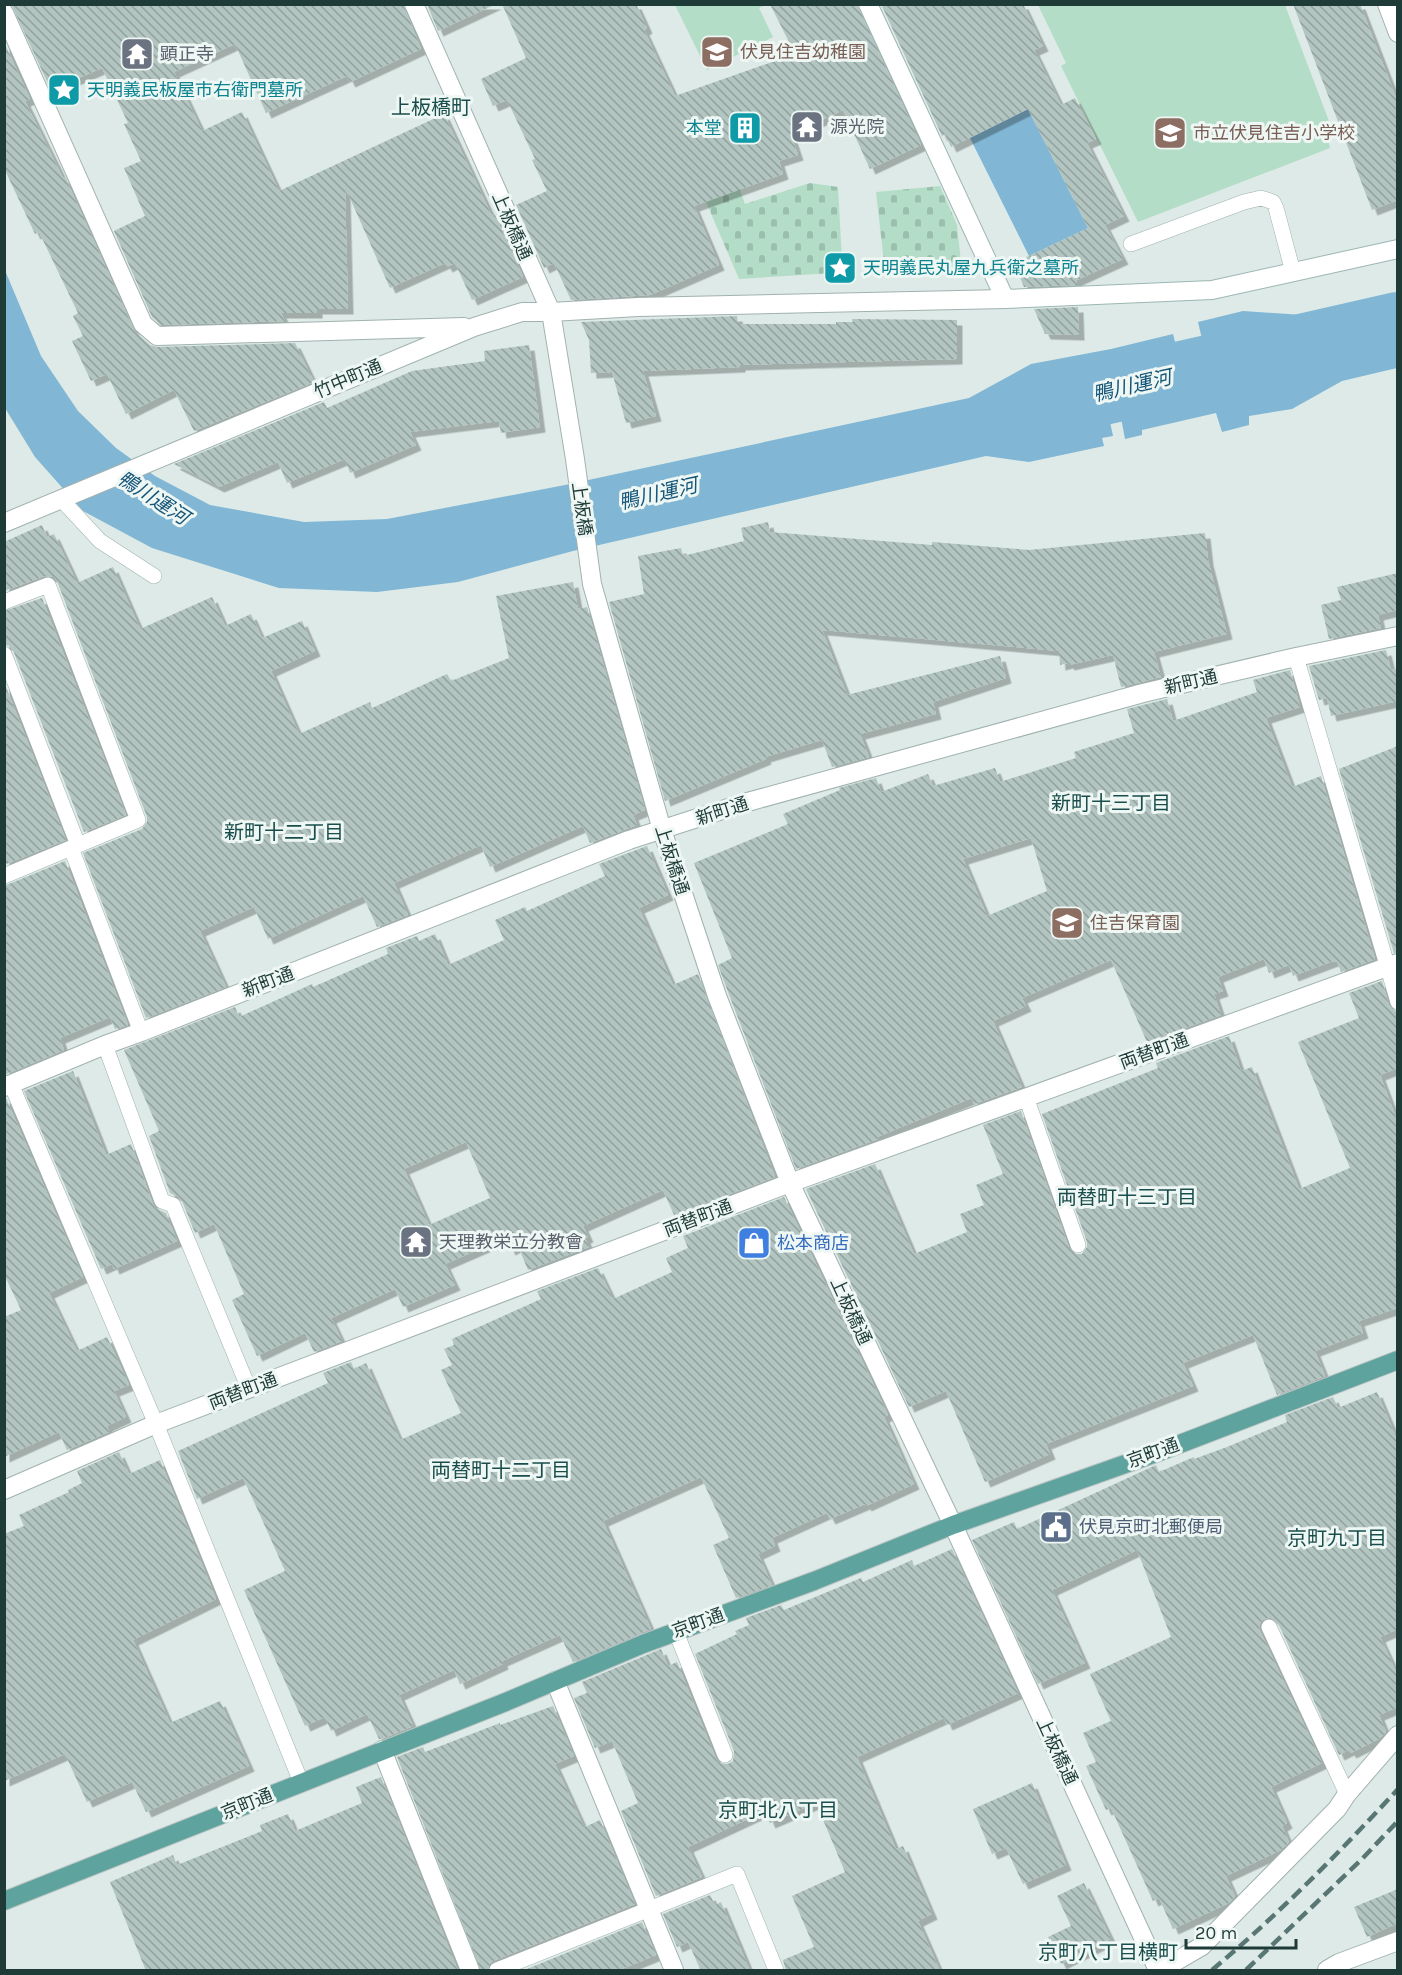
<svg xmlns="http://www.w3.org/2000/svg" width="1402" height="1975" viewBox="0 0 1402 1975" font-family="Karla,'Noto Sans JP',sans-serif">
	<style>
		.grass { fill: #b4ddc7 }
		.cemetery { fill: url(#cemetery-stones) }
		.water { fill: #81b7d4 }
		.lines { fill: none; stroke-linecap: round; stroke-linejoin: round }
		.river { stroke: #81b7d4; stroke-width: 66 }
		.building { fill: url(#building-back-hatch); fill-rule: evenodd; filter: url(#shadow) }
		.lane-casing { stroke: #a0b2af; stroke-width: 16 }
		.street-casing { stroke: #a0b2af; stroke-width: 20 }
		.secondary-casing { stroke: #9cb7b2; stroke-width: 20 }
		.primary-casing { stroke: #bcc4c3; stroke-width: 20 }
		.lane { stroke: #fff; stroke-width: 15 }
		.street { stroke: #fff; stroke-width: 18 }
		.secondary { stroke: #fff; stroke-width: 18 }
		.primary { stroke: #5fa39e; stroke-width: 18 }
		.rail { stroke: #587774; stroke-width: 4.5; stroke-dasharray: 12 6; stroke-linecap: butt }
		.labels { text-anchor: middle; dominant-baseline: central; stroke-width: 6; stroke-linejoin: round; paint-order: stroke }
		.education-label { font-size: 18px; fill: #785e54; stroke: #eef7f4; text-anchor: start }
		.worship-label { font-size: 18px; fill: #5b616d; stroke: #eef7f4; text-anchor: start }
		.culture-label { font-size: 18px; fill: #0d838f; stroke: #eef7f4; text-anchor: start }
		.street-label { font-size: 18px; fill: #1e3b38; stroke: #eef7f4 }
		.shop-label { font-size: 18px; fill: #366cbe; stroke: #eef7f4; text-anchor: start }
		.service-label { font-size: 18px; fill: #4e5e75; stroke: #eef7f4; text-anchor: start }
		.neighbourhood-label { font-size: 20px; fill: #194d4b; stroke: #eef7f4 }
		.water-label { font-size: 20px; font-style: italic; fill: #165679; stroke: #eef7f4 }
	</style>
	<defs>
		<pattern id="cemetery-stones" width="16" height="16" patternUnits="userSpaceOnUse" patternTransform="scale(1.5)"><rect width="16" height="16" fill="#b4ddc7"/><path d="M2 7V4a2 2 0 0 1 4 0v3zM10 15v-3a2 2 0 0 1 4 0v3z" fill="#9abfac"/></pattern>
		<pattern id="building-back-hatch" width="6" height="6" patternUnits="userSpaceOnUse" patternTransform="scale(1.5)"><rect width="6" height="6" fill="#b3c5c1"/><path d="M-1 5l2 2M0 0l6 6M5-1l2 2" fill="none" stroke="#91a19e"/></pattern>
		<filter id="shadow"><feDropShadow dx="5.5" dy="5.5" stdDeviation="0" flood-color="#0004"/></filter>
	</defs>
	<rect width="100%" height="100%" fill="#ddeae7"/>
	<!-- grass -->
	<path class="grass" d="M675,5H765L759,8L773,37L707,70Z
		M1038,5H1285L1335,137L1328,140L1330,148L1138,222L1061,66L1066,63Z"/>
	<!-- cemetery -->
	<path class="cemetery" d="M695,176L736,179L745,204L810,183L838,187L842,261L832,262V273L739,279Z
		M940,186L957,225L961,262L953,267L885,271L876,192Z"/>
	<!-- water -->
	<path class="water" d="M1028,109L1088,228L1029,256L970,138Z
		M4,268L41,356L78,411L116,448L155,476L210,505L304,522L387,519L565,485L969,398L1031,364L1111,349L1173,334L1186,385L1106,403L1113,436L1102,438L1104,446L1029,462L986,456L573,551L458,582L377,592L279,588L152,548L83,511L35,457L5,408Z
		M1397,294V368L1342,381L1292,409L1249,416V425L1222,432L1216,413L1142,430V435L1125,439L1119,407L1136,404L1137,407L1214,391L1198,322L1243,311L1303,315Z"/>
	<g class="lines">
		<!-- river -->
		<path class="river" d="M1094,394L1398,325"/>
	</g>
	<!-- building -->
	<path class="building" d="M11,4H403L421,49L350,82L347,76L266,113L235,44L174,72L202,131L242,112L279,191L444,114L492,216L495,215L523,277L472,300L455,263L447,267L445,263L390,288L345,187L348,309H317V313H281L285,321L161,325L152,317L114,231L145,216L124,168L141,161L124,124L128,123L102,68L51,90Z
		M427,4H496L438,31Z
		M502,4H636L647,28L644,30L675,96L795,54L770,4H857L921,145L870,169L843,110L791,134L798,155L779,161L783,174L694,206L719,265L650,295L571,300L554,263L544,268L516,205L547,191L532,160L535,159L507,100L493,106L481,79L526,58Z
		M881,4H1023L1043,46L1034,50L1061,105L1075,98L1096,139L1087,143L1124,216L1105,225L1123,259L1077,280V285L1024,287L1014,263L1088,228L1028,109L951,147L945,134L942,136Z
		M1293,4H1360L1398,103V200L1372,210Z
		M4,42L30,99L25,101L63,178L65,177L135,332L150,345L157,347L295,343L310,374L308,375H311L314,382L194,431L174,390L126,414L107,374L91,381L72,341L83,336L73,316L78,313L39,232L35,234L4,168Z
		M1078,307L1079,335L1045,334L1034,309Z
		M737,316L738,324H836V322H853L852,319L957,320V359L740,365V367L643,371L656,416L626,423L612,372L591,373L589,340L581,322Z
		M529,345L540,427L501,433L499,421L410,432L416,445L350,473L345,459L287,483L278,462L219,487L174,464L324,402L327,408L412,371L485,361L484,351Z
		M768,522L770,532L932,545V542L1029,550L1205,533L1208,560L1227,634L1154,652L1161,677L1121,687L1113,655L1069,665L1068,663L1060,665L1059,651L822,630L847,695L1000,656L1006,678L933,702L936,714L860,734L869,757L832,767L822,740L765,757L766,759L665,801L609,602L644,594L638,556L681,548L683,556L744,541L741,528Z
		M42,525L47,537L54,534L77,583L113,567L140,629L212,597L225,626L251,614L262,638L302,621L315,651L271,671L299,734L370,702L372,708L447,674L451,681L509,658L496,596L573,582L578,609L587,607L645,810L633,815L637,825L590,843L583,826L490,867L481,845L394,883L408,915L377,927L363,896L268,939L254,907L200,931L226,987L146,1018L83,853L142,829L147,822V817L57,581L54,577L45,576L4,591V542Z
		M1398,573V610L1378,615L1381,628L1329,639L1321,605L1341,600L1337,587Z
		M42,598L126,815L84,832L13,650L10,646L4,644V611Z
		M1386,650L1391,670L1398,668V701L1331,716L1327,698L1319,700L1309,666Z
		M1290,670L1300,707L1266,718L1292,787L1321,776L1375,959L1341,972L1337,961L1334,962L1333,961L1293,976L1289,965L1269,973L1264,959L1218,977L1223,991L1214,994L1221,1015L1147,1042L1111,960L1022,998L1026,1006L993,1021L1022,1087L974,1104L972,1098L877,1137L878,1139L796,1169L728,992L718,965L732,958L694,863L788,824L783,814L840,790L839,788L876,778L881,792L928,774L933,786L995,768L1000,782L1076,758L1074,752L1134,733L1127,709L1167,699L1173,721L1257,692L1253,680ZM1031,838L1047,891L987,916L963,859Z
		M4,682L66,840L4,865Z
		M1398,746V952L1394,953L1339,769Z
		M647,846L668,895L639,908L673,985L698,974L775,1177L674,1215L663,1190L583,1226L588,1237L585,1238L589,1247L528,1270L518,1246L510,1250L505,1238L445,1264L455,1285L403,1307L395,1289L331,1318L342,1341L314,1352L305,1333L257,1356L232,1300L244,1294L214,1224L195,1233L182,1201L177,1196L170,1193L149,1136L159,1131L124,1050L235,1007L239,1017L312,984L313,987L388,954L386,948L417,936L419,941L435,934L448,965L504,940L495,920L525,907L527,911L605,876L599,864ZM466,1142L490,1198L429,1225L404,1169Z
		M65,861L128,1025L115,1029L110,1017L60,1038L64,1050L4,1075V886Z
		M1382,981L1389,1005L1392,1009L1398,1012V1068L1380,1075L1398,1123V1308L1359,1321L1363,1333L1315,1351L1325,1376L1277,1395L1253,1335L1183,1363L1193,1386L1046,1444L1050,1454L985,1482L946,1391L909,1407L806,1189L875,1164L914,1254L967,1232L960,1214L984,1205L976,1185L1003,1174L983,1125L1021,1111L1069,1248L1076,1254H1082L1087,1247V1242L1042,1114L1158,1068L1156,1063L1229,1036L1241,1071L1252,1067L1299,1189L1350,1168L1298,1042L1359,1018L1349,993Z
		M73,1071L106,1155L131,1144L153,1204L155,1208L166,1213L177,1241L114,1269L112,1264L101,1269L24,1091Z
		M4,1098H6L83,1277L49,1293L77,1351L107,1337L129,1385L114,1391L126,1417L107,1426L109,1432L67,1450L59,1432L4,1457V1317L21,1310L4,1274Z
		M784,1197L888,1415L884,1417L914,1484L866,1506L865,1504L830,1519L827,1513L772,1538L775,1546L758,1554L772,1585L736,1598L713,1545L729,1538L701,1477L603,1521L651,1629L573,1662L560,1635L502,1661L503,1664L460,1684L454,1670L399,1695L413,1726L382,1739H379L367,1714L331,1731L325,1717L305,1726L244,1590L285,1571L260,1515L243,1478L197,1499L178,1451L328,1383L323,1373L351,1362L354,1369L366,1363L400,1440L461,1413L441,1370L452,1365L444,1349L454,1345L452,1339L541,1299L537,1291L598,1268L613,1299L672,1272L666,1258L688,1248L683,1236Z
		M1377,1392L1398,1442V1629L1380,1637L1398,1676V1707L1379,1715L1386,1732L1379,1739L1351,1753L1349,1750L1339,1755L1278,1623L1270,1617L1261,1621L1259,1626L1260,1631L1322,1763L1271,1787L1287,1823L1282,1826L1289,1842L1281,1850L1226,1876L1235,1896L1229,1903L1173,1929L1159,1898L1153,1901L1111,1808L1106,1810L1086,1766L1096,1762L1083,1733L1111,1721L1090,1674L1171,1637L1137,1550L1052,1590L1085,1663L1038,1684L972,1540L1014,1522L1017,1529L1156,1465L1159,1472L1194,1457V1459L1227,1447L1287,1422L1285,1415L1333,1397L1338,1408Z
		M119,1452L129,1474L160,1460L216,1599L133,1640L170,1723L220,1701L249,1766L146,1812L132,1782L87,1802L65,1754L4,1781V1534L24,1526L19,1515L69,1492L68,1490L82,1483L77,1471Z
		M952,1549L1018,1693L947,1725L944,1718L857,1757L896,1849L903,1846L932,1914L918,1921L940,1971H786L783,1960L814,1947L792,1896L845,1872L816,1803L770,1823L765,1811L688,1847L702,1877L656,1896L621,1811L638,1803L612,1741L595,1748L574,1698L587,1693L582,1682L661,1649L668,1666L677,1662L716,1759L719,1763L728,1764L733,1761L734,1751L695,1654L737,1634L735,1631L749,1625L746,1618L781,1605L784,1610L861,1578L863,1582L912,1560L914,1566Z
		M553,1706L574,1756L555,1764L582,1823L585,1827L600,1820L635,1904L493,1961L489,1964L488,1971H481L397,1757L423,1747L425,1752L500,1723V1725Z
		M381,1777L458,1971H146L110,1882L173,1855L177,1865L262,1831L260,1825L288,1814L295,1831L362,1803L356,1787Z
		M1032,1783L1066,1865L1023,1884L1006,1848L992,1854L973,1809Z
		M1084,1883L1111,1939L1061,1964L1048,1937L1071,1926L1057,1896Z
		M1398,1889V1923L1367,1937L1354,1907Z
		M710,1895L715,1905L721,1902L750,1971H701L688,1942L677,1947L663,1914Z
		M642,1922L656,1955L617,1971H522Z"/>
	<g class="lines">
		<defs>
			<path id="lane" d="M1131,244L1244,202L1261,198L1273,202L1276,208L1293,272
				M61,499L100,541L154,576
				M4,602L48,585L138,820L4,876
				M4,654L78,845
				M1296,657L1398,1002
				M71,848L141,1032
				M105,1045L162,1201L173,1205L249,1389
				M11,1084L156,1424L301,1782
				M1026,1097L1078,1245
				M1269,1627L1347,1794
				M676,1632L725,1755
				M497,1970L737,1874L776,1970"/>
			<path id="street" d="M414,4L551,312L575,459L592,584L662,830L717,996L790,1183L953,1525L1158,1970
				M1387,4L1398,33
				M4,13L143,324L157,336L464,327
				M4,523L474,327L522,312H551L638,307L1005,299
				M4,1087L105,1045L141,1032L629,840L744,803L1143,693L1296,657L1398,636
				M4,1490L156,1424L790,1183L1398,963
				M555,1681L674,1970
				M382,1750L470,1970
				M1161,1970L1202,1946L1337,1809L1347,1794L1398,1735
				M1327,1970L1339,1963L1398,1941"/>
			<path id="secondary" d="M868,4L1005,299L1212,290L1398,249"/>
			<path id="primary" d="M4,1901L508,1701L643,1644L814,1581L953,1525L1159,1452L1398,1360"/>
		</defs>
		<!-- lane casing -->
		<use href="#lane" class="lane-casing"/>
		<!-- street casing -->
		<use href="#street" class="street-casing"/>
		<!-- secondary casing -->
		<use href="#secondary" class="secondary-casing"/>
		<!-- primary casing -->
		<use href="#primary" class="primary-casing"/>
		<!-- lane -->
		<use href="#lane" class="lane"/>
		<!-- street -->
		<use href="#street" class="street"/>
		<!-- secondary -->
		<use href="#secondary" class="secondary"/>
		<!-- primary -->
		<use href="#primary" class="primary"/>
		<!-- rail -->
		<path class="rail" d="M1212,1970C1278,1915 1339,1853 1398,1789
			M1246,1970L1361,1860L1398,1821"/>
	</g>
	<!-- icons -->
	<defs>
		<symbol id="school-square" viewBox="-11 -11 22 22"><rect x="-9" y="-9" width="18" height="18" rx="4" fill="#8d6e63" stroke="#eef7f4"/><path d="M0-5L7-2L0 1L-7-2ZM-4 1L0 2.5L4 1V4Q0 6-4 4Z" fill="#fff"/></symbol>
		<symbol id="temple-square" viewBox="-11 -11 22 22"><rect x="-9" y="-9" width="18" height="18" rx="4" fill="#6b7280" stroke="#eef7f4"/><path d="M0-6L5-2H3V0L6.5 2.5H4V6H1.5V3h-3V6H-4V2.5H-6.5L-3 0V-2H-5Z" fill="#fff"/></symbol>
		<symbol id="sight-square" viewBox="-11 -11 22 22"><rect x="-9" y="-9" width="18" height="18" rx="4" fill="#0f9aa8" stroke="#eef7f4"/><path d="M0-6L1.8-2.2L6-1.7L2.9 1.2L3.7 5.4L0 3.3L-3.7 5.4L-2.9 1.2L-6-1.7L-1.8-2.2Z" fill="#fff"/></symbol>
		<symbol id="building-square" viewBox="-11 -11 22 22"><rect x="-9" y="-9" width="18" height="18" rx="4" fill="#0f9aa8" stroke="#eef7f4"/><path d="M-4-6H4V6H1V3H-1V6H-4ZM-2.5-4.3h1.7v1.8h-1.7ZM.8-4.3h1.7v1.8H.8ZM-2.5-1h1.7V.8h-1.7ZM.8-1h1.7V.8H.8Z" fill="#fff"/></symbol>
		<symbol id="shop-square" viewBox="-11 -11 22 22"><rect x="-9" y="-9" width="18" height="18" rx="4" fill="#3f7fe0" stroke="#eef7f4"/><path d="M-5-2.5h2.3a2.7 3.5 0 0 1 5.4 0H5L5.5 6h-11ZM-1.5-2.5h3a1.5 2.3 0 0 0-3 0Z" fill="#fff"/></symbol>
		<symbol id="civic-square" viewBox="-11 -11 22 22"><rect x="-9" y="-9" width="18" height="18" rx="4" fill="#5c6f8a" stroke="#eef7f4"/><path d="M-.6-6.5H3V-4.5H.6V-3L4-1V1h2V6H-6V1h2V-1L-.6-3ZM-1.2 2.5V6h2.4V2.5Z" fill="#fff"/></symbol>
	</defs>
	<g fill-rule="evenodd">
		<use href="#school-square" x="698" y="33" width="38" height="38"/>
		<use href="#temple-square" x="118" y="35" width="38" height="38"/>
		<use href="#sight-square" x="45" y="71" width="38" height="38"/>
		<use href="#temple-square" x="788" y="108" width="38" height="38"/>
		<use href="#building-square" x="726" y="109" width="38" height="38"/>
		<use href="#school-square" x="1151" y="114" width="38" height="38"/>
		<use href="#sight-square" x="821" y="249" width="38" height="38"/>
		<use href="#school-square" x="1048" y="904" width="38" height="38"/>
		<use href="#temple-square" x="397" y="1223" width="38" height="38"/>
		<use href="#shop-square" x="735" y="1224" width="38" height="38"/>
		<use href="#civic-square" x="1037" y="1508" width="38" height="38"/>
	</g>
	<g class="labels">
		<!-- education labels -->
		<g class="education-label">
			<text x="740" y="52">伏見住吉幼稚園</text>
			<text x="1193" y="133">市立伏見住吉小学校</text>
			<text x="1090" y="923">住吉保育園</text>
		</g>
		<!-- worship labels -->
		<g class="worship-label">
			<text x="160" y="54">顕正寺</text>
			<text x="830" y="127">源光院</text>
			<text x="439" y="1242">天理教栄立分教會</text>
		</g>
		<!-- culture labels -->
		<g class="culture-label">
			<text x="87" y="90">天明義民板屋市右衛門墓所</text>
			<text x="722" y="128" text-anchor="end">本堂</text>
			<text x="863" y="268">天明義民丸屋九兵衛之墓所</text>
		</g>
		<!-- street labels -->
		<g class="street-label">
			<text transform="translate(512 226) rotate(66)">上板橋通</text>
			<text transform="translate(348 379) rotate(-23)">竹中町通</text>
			<text transform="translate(582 509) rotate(82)">上板橋</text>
			<text transform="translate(1191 682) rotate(-13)">新町通</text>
			<text transform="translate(722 811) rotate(-18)">新町通</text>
			<text transform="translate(672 860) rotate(72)">上板橋通</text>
			<text transform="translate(268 982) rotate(-21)">新町通</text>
			<text transform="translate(1154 1051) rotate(-20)">両替町通</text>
			<text transform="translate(698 1218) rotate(-21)">両替町通</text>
			<text transform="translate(851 1311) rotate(65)">上板橋通</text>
			<text transform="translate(243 1391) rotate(-21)">両替町通</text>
			<text transform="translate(1153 1453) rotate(-20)">京町通</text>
			<text transform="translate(698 1623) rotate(-20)">京町通</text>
			<text transform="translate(1057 1751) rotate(65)">上板橋通</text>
			<text transform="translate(247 1804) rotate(-22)">京町通</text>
		</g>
		<!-- shop labels -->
		<g class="shop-label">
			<text x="777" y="1243">松本商店</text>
		</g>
		<!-- service labels -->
		<g class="service-label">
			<text x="1079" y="1527">伏見京町北郵便局</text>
		</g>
		<!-- neighbourhood labels -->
		<g class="neighbourhood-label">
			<text x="431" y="107">上板橋町</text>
			<text x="1111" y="803">新町十三丁目</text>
			<text x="284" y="832">新町十二丁目</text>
			<text x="1127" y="1197">両替町十三丁目</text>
			<text x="501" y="1470">両替町十二丁目</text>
			<text x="1337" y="1538">京町九丁目</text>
			<text x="778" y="1810">京町北八丁目</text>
			<text x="1108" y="1952">京町八丁目横町</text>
		</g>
		<!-- water labels -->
		<g class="water-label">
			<text transform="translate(1132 386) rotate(-13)">鴨川運河</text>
			<text transform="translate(658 494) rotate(-13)">鴨川運河</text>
			<text transform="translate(153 498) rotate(33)">鴨川運河</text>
		</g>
	</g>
	<!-- border -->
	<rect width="1402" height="1975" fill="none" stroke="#1e3b38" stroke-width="12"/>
	<!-- scale -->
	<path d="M1186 1939v9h110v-9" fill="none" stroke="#1e3b38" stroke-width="3"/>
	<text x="1195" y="1939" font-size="18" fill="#1e3b38" stroke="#eef7f4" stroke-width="4.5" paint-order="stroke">20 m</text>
</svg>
